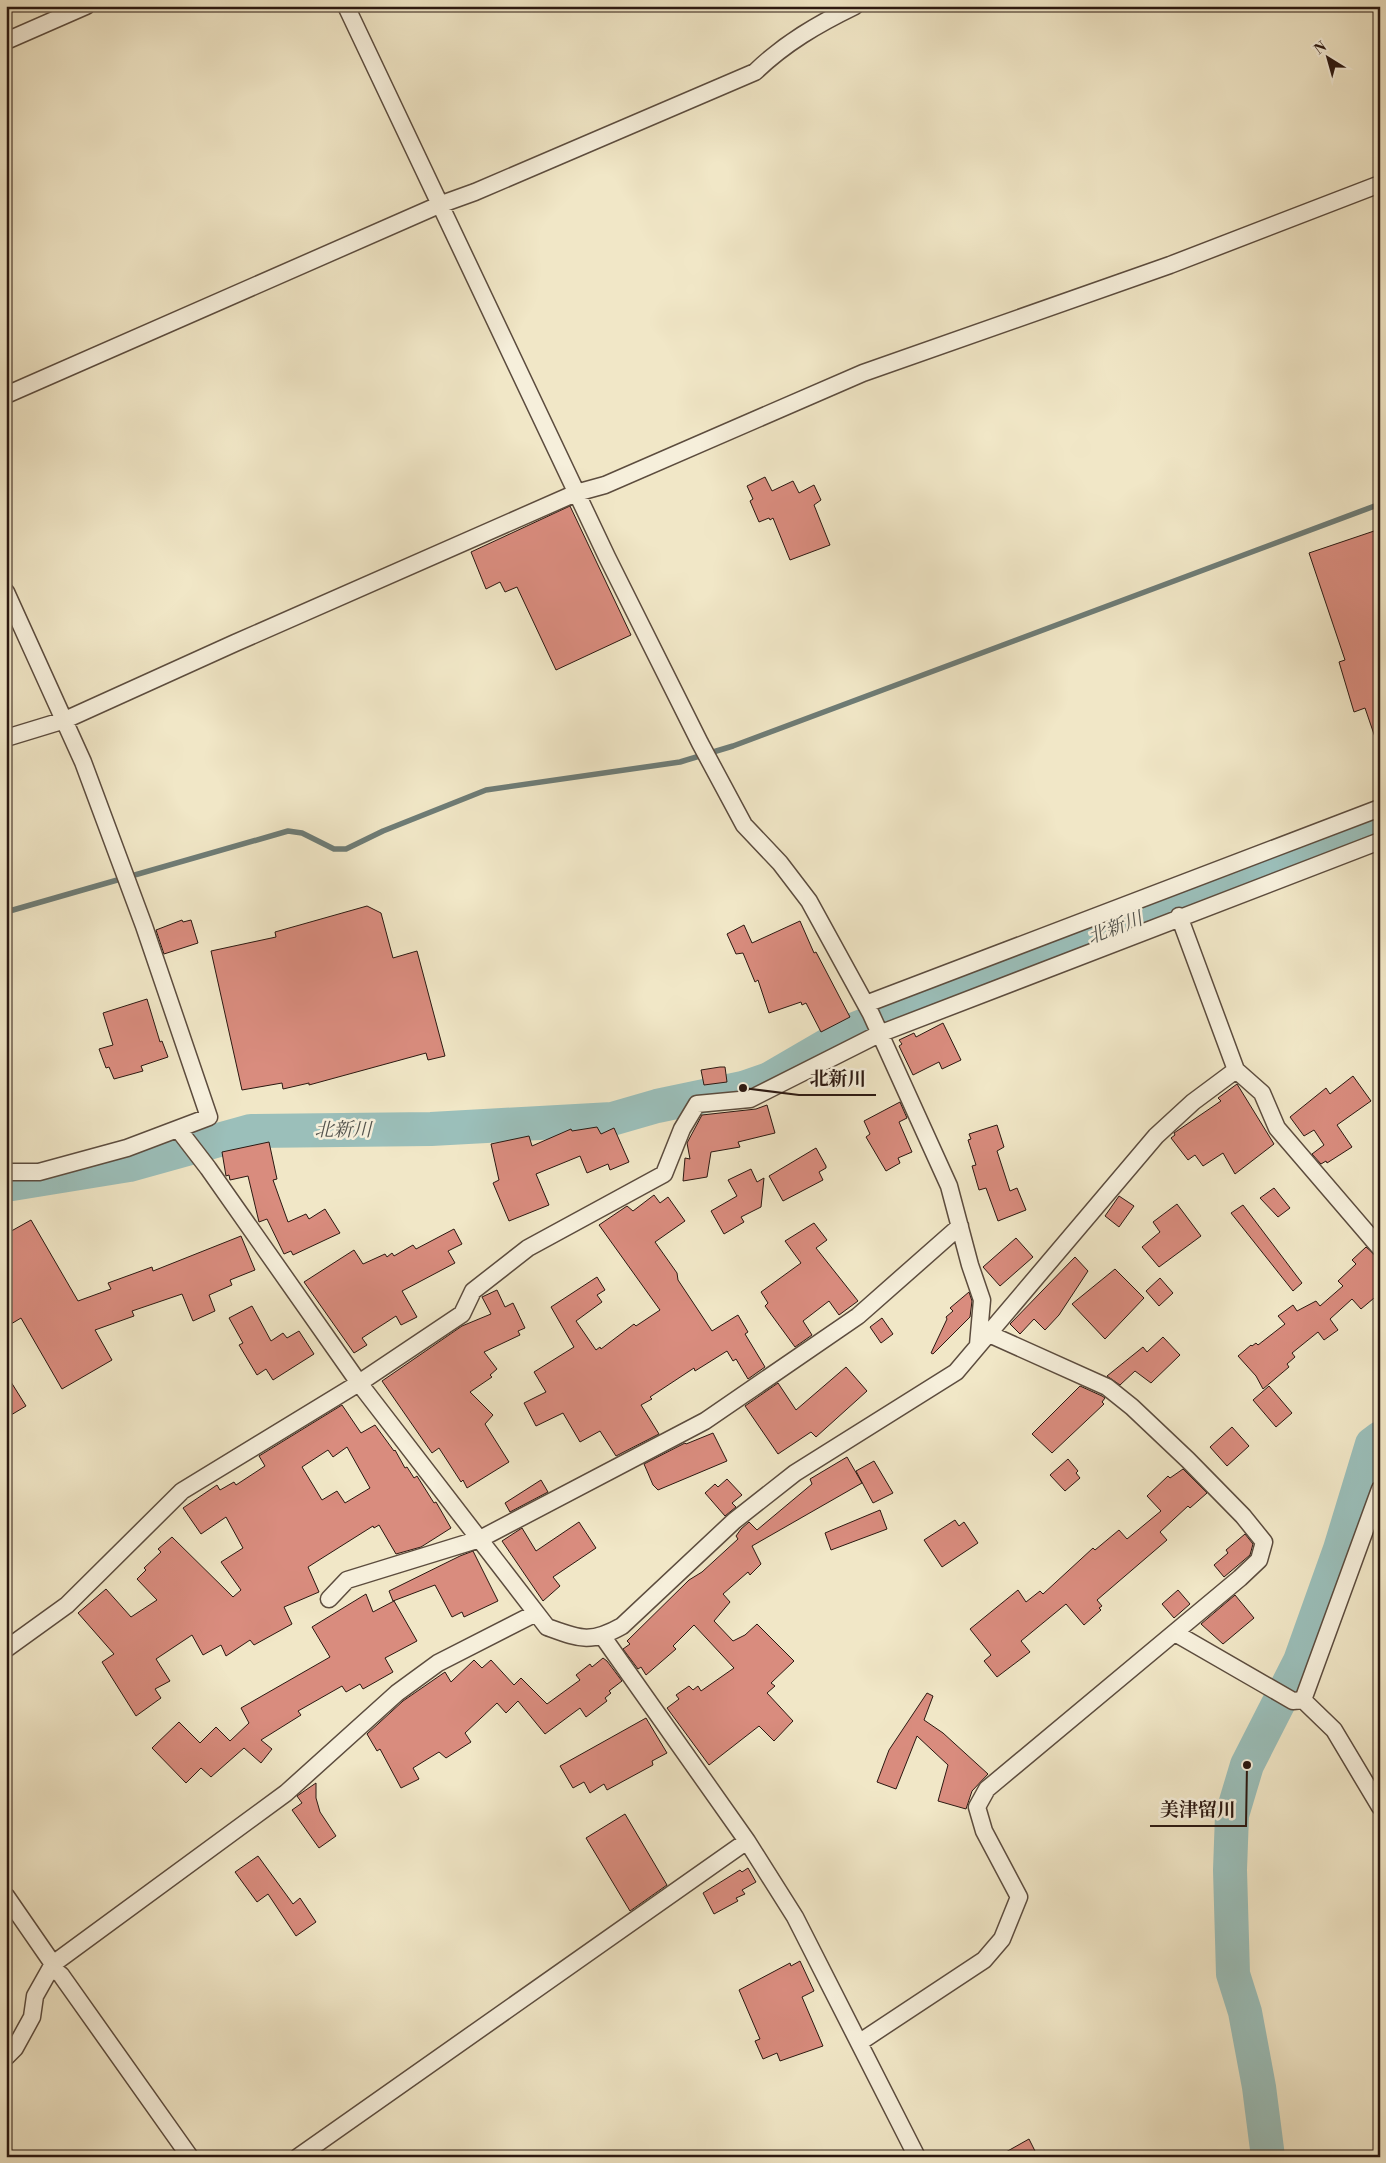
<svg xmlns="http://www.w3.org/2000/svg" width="1386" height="2163" viewBox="0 0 1386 2163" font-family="'Libre Bodoni','Noto Serif JP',serif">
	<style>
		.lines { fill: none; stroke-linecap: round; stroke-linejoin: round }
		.stream { stroke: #6e7c76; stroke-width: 5.5 }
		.river { stroke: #9bbfba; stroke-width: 34 }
		.building { fill: #d98c7e; stroke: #2b1811; fill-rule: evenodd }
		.street-casing { stroke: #5c4c3e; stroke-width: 19 }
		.street { stroke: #f6efdb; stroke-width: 16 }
		.labels { text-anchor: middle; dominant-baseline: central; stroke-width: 5; stroke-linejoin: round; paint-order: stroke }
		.water-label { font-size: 19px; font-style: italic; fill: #52524c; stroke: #f6efdb }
		.leader { fill: none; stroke: #2b1811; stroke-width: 2 }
		.callout-dot { fill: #2b1811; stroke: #f6efdb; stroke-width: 2 }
		.callout-label { font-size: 19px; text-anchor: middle; font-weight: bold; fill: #2b1811; stroke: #f6efdb; stroke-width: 5; stroke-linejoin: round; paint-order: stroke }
	</style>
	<rect width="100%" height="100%" fill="#f1e7c7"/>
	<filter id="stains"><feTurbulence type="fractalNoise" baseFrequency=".004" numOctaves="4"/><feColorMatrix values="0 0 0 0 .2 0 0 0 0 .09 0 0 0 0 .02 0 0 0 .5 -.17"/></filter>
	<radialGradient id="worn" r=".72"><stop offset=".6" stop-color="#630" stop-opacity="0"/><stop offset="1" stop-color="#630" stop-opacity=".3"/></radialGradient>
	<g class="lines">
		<!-- stream -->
		<path class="stream" d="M6,912L288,831L302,833L334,849H346L383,831L486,790L680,762L733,746L1380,504"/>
		<!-- river -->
		<path class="river" d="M6,1185L129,1165L251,1131L431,1129L612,1119L657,1106L743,1088L769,1079L855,1029L963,985L1380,825
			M1268,2157L1259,2087L1245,2012L1233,1974L1230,1870L1232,1815L1247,1765L1300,1661L1340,1549L1372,1444L1380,1438"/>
	</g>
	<!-- building -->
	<path class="building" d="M765,477L772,491L793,481L799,493L814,485L821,500L814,505L830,545L790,560L773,518L770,520L769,518L759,522L750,501L753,499L747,486Z
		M570,506L631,635L556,670L517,587L505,592L500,582L486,589L471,552Z
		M1380,529V743H1377L1365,708L1354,712L1339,662L1345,660L1309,553Z
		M367,906L381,913L393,958L417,951L445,1056L428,1060L426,1053L309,1085V1083L283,1089L282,1083L242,1090L211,951L276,937L275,932Z
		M182,920L183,922L191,920L198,943L164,954L156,930Z
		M800,921L814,953L816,952L850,1017L821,1032L806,1003L802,1005L801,1002L769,1013L758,980L755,982L743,953L736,954L727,934L744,925L752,943Z
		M147,999L160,1042L162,1041L168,1057L141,1066L143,1071L114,1079L109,1067L106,1068L99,1049L113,1045L103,1013Z
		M943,1023L961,1060L942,1069L939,1062L913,1075L899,1046L902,1044L899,1040L914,1033L916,1037Z
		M720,1067H725L727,1082L704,1085L701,1070Z
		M1353,1076L1371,1101L1337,1125L1352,1147L1327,1163L1326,1161L1321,1164L1312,1154L1324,1145L1314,1130L1304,1136L1290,1117L1326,1088L1330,1094Z
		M1237,1084L1274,1144L1235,1174L1223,1153L1203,1166L1195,1155L1188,1160L1171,1138L1175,1135L1174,1133L1221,1101L1218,1098Z
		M900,1102L907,1118L899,1122L912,1152L898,1158L900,1163L886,1171L866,1137L870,1134L864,1121Z
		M767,1105L775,1133L738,1142L740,1147L711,1152L707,1177L683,1181L685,1158L690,1159L687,1143L702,1115L756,1109Z
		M997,1125L1004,1147L997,1151L1010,1191L1017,1188L1026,1210L998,1221L986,1188L979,1190L972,1166L976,1165L968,1140L971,1139L969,1134Z
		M597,1127L601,1134L614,1128L629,1162L610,1170L608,1164L587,1173L580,1156L536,1174L549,1205L509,1221L493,1183L499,1180L491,1144L529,1136L532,1146L571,1129L572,1131Z
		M269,1142L277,1179L273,1180L288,1222L306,1214L309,1219L325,1209L340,1233L293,1255L291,1251L284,1254L267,1219L259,1222L248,1176L230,1180L229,1175L226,1176L222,1152Z
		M816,1148L826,1166V1168L819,1172L823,1180L783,1201L769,1176Z
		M751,1169L757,1182L764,1178L761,1207L741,1217L744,1222L724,1234L711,1211L737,1196L728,1180Z
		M1274,1188L1290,1208L1278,1217L1260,1198Z
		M654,1195L660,1203L668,1197L685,1221L655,1242L677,1273L678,1280L712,1331L738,1315L748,1332L745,1334L765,1367L748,1379L736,1359L733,1361L727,1351L695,1371L694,1368L650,1397L652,1399L641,1405L659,1434L616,1456L600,1431L580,1442L563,1413L536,1426L524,1403L546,1392L534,1372L574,1347L551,1307L597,1277L605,1290L597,1295L602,1302L576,1321L596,1350L600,1347L601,1349L634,1324L636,1326L660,1310L599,1225L627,1206L633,1211Z
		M1119,1196L1134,1206L1119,1227L1105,1216Z
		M1177,1204L1201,1236L1159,1267L1142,1247L1160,1232L1153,1222Z
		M1243,1205L1302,1283L1293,1291L1231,1213Z
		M31,1220L78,1301L111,1289L108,1283L152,1267L153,1271L241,1236L255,1270L230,1280L232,1285L209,1295L215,1311L193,1321L182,1294L132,1311L134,1316L95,1330L112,1360L62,1389L21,1318L6,1327V1234Z
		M814,1223L827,1240L816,1248L858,1301L839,1315L829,1301L803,1321L812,1335L795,1347L765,1306L768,1303L761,1292L801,1263L785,1241Z
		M454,1229L462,1244L448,1251L455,1263L402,1291L417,1317L401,1325L396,1316L362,1338L367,1345L354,1353L304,1282L354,1250L363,1264L385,1254L387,1257L392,1253L394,1256L413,1245L416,1249Z
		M1016,1238L1033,1257L1000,1286L983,1267Z
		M1366,1247L1380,1259V1293L1361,1309L1352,1299L1330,1319L1338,1330L1324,1340L1318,1332L1292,1353L1295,1357L1287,1364L1289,1367L1263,1389L1256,1376L1238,1356L1251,1345L1252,1346L1256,1343L1258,1345L1285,1324L1278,1316L1293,1305L1297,1311L1316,1301L1320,1306L1343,1286L1338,1281L1356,1264L1352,1260Z
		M1075,1257L1088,1271L1059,1315L1045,1330L1034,1319L1020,1334L1010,1324Z
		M1115,1269L1144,1298L1105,1339L1072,1304Z
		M1160,1278L1173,1293L1159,1306L1146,1291Z
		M497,1290L505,1307L513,1303L525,1328L518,1331L520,1335L484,1352L497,1369L490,1375L492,1377L470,1392L493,1415L485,1424L509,1462L467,1488L463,1480L461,1482L439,1448L432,1453L382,1381L462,1326L491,1314L482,1297Z
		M969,1292L972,1301L970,1317L933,1354L931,1353L947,1319L946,1317L953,1311L950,1308Z
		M252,1306L271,1341L283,1333L287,1338L299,1331L314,1354L273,1380L266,1369L257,1375L239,1345L243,1343L229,1318Z
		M882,1318L893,1334L881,1343L870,1327Z
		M1163,1337L1180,1355L1151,1383L1135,1371L1120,1385L1107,1376L1143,1347L1147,1352Z
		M846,1367L867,1391L816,1437L811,1432L778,1454L745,1406L778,1383L796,1410Z
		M6,1374L26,1406L6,1418Z
		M1080,1386L1102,1396L1105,1398L1102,1402L1104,1404L1052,1453L1032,1434Z
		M1269,1386L1292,1413L1276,1427L1253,1400Z
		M342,1405L361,1433L375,1425L394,1451L395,1450L405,1468L407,1467L414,1478L417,1476L434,1503L436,1502L451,1528L421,1547L396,1554L379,1525L374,1528L373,1526L308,1567L319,1592L284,1607L292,1624L254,1645L250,1640L226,1656L221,1645L203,1655L192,1635L156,1659L170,1681L155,1689L161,1698L136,1716L102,1662L114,1654L78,1613L106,1589L131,1617L157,1600L137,1579L146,1570L144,1568L161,1552L158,1549L172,1537L233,1597L241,1590L221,1562L243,1548L226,1517L201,1534L183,1508L217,1485L220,1490L234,1482L236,1485L265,1466L259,1456ZM347,1447L370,1488L345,1503L337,1491L322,1500L302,1467L328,1450L333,1457Z
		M1232,1427L1249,1446L1227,1466L1210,1447Z
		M713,1433L727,1461L658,1490L653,1485L644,1464L685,1443L686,1444Z
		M847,1457L862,1483L752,1546L761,1564L750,1575L748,1572L723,1594L730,1602L714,1621L733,1641L745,1635L757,1624L794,1661L771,1683L775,1686L767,1693L793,1721L774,1741L759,1726L709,1765L667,1708L679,1699L676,1695L689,1686L693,1690L698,1686L701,1691L734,1668L694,1625L673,1646L676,1649L646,1675L641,1667L638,1669L623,1649L630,1644L627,1641L689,1580L702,1572L738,1539L736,1536L741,1529L749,1522L757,1530L812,1484L810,1479Z
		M1068,1459L1078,1471L1076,1473L1080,1478L1065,1491L1050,1475Z
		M874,1461L893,1493L873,1503L856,1471Z
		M1183,1469L1207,1493L1190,1508L1188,1506L1160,1532L1167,1540L1097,1600L1102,1606L1099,1608L1101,1610L1084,1625L1066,1604L1021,1641L1030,1652L997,1677L984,1661L991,1655L970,1629L1018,1590L1026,1602L1040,1591L1043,1594L1093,1548L1095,1550L1119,1530L1127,1539L1161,1511L1147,1496L1168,1476L1170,1478Z
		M727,1479L742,1495L732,1503L736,1507L725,1516L705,1493L715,1484L718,1487Z
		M541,1480L548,1492L510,1512L505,1503Z
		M880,1510L887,1529L831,1550L825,1533Z
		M955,1520L959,1526L964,1522L978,1543L942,1567L924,1540Z
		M579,1522L596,1548L553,1577L560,1586L543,1601L502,1541L522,1528L536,1551Z
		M1245,1534L1253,1544L1250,1555L1224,1577L1214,1565L1228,1553L1226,1550Z
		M473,1551L498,1601L464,1617L462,1612L452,1617L435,1585L393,1601L389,1591L460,1556Z
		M1178,1590L1190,1604L1174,1618L1162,1604Z
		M366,1594L373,1612L394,1601L417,1641L385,1658L393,1672L363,1689L360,1684L346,1692L342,1686L298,1711L301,1715L261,1740L272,1749L261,1763L244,1748L211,1777L201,1768L186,1783L152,1748L179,1722L200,1743L216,1727L230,1741L249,1723L241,1708L330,1657L312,1627Z
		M1235,1595L1254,1618L1223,1644L1201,1624Z
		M603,1658L607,1661L622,1681L609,1691L611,1693L605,1698L607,1701L586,1717L580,1708L545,1734L518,1701L506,1713L497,1703L465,1733L471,1742L446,1758L439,1752L413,1768L419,1779L401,1788L380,1749L377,1751L367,1734L403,1701L445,1672L451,1682L474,1660L482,1668L491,1660L514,1685L521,1678L547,1704L580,1680L576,1675L590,1664L592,1667Z
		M927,1693L933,1696L924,1720L943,1733L988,1774L972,1791L966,1809L938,1801L948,1765L917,1736L896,1789L877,1782L889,1750Z
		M646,1718L667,1753L652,1761L653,1765L607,1790L604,1784L590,1793L584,1782L573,1788L560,1766Z
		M316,1783V1798L320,1812L336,1836L319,1848L292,1810L302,1803L297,1796Z
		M625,1814L667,1885L630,1911L586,1838Z
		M258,1856L293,1904L300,1898L316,1922L296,1936L268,1894L257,1902L235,1872Z
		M748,1868L756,1882L742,1890L745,1894L736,1898L738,1901L714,1914L703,1893L740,1870L742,1872Z
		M800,1961L814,1991L802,1997L823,2046L780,2061L777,2053L763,2059L755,2041L760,2039L739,1990L790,1963L791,1966Z
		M1029,2139L1038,2157H997Z"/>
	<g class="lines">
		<defs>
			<path id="street" d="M346,6L607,557L700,743L744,825L780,863L809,901L871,1014L949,1186L970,1265L982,1300L978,1345
				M6,41L86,6
				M6,395L439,205L475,192L755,72C785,43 818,24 855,6
				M6,592L83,762L144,926L209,1117L127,1148L39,1172H6
				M6,738L65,720L235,643L576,493L605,485L863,373L1170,265L1380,184
				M1179,916L1236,1070L1262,1093L1277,1128L1380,1248
				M866,1004L1380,808
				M178,1129L208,1168L359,1383L547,1627C580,1639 590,1644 622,1626L734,1521L795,1473L956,1372L1156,1136L1193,1102L1236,1070
				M329,1599L347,1580L480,1539L705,1421L858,1316L960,1226
				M1175,1633L1293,1701L1303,1700
				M603,1637L747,1841L795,1917L917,2157
				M6,1649L67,1605L182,1491L359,1383L462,1314L473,1291L528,1248L664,1174L682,1129L697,1104L750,1099L879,1034L1380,841
				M1303,1700L1380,1489
				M1303,1700L1334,1730L1380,1807
				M6,1896L53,1964
				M52,1968L61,1975L190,2157
				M860,2042L984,1960L1002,1939L1019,1897L984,1831L977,1807L987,1789L1240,1578L1259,1560L1264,1542L1243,1516L1188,1460L1132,1407L1107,1387L989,1334
				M6,2057L15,2048L32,2017L35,1996L53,1964L286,1793L397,1693L438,1663L536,1613
				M298,2157L747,1841"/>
		</defs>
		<!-- street casing -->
		<use href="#street" class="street-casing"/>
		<!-- street -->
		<use href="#street" class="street"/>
	</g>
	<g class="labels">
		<!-- water labels -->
		<g class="water-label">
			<text transform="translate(1115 928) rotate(-21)">北新川</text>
			<text x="343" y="1130">北新川</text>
		</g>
	</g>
	<!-- callouts -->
	<path class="leader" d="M743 1088L799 1095H876M1247 1765L1246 1826H1150"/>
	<g class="callout-dot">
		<circle cx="743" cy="1088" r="5"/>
		<circle cx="1247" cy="1765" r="5"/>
	</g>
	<g class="callout-label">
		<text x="838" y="1085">北新川</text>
		<text x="1198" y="1816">美津留川</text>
	</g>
	<!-- margin -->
	<rect width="1386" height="2163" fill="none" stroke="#f1e7c7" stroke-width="25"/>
	<rect x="8" y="8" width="1371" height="2148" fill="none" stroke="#2b1811" stroke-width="2.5"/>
	<rect x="12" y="12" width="1361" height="2138" fill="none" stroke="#2b1811"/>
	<!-- north arrow -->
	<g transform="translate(1328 58) rotate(323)" stroke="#f6efdb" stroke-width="4" paint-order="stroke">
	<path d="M0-4L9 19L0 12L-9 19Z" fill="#2b1811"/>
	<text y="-8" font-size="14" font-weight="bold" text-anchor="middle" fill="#2b1811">N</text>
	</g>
	<rect width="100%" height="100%" filter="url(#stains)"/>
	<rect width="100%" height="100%" fill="url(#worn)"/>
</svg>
